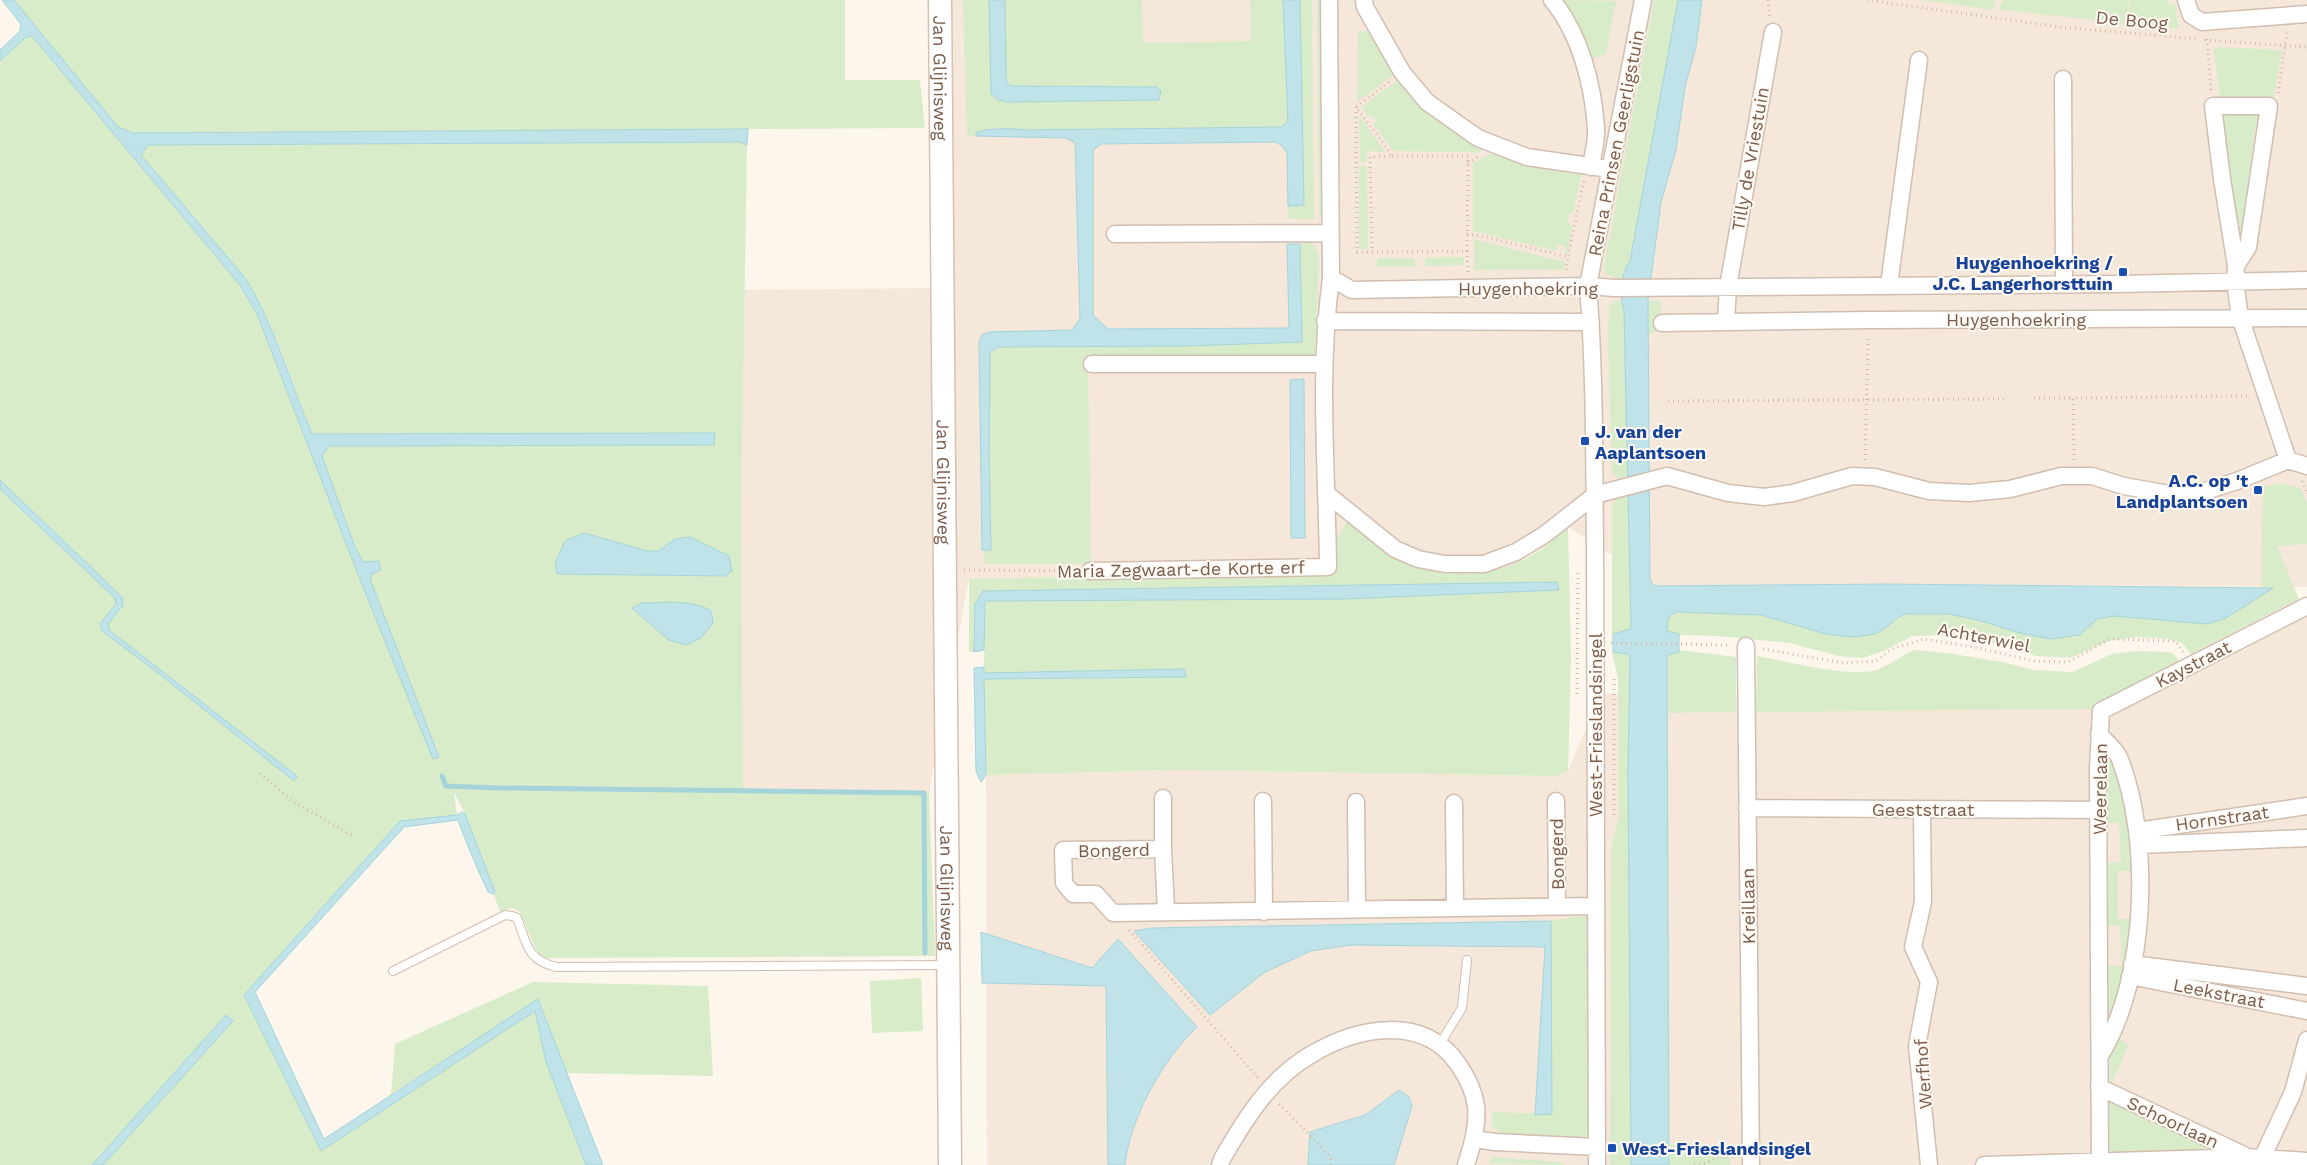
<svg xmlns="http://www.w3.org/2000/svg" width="2307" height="1165" viewBox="0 0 2307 1165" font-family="'Work Sans',sans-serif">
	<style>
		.residential { fill: #f5e8da }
		.green { fill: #d8ecc9; fill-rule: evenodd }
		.water { fill: #bfe3e8; stroke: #a5d3da }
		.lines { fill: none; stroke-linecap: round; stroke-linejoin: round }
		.stream { stroke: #a5d3da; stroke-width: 5 }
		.lane-casing { stroke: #d1beb0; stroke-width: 10 }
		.street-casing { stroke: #d1beb0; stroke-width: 19 }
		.secondary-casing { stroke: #d6c0b0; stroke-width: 25 }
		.path { stroke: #d9b8a5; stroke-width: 3; stroke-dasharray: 1 4; stroke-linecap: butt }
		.lane { stroke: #fff; stroke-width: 8 }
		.street { stroke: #fff; stroke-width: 16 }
		.secondary { stroke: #fff; stroke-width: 22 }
		.transit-dot { fill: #1a4fb4; stroke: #fffaf3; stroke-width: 2 }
		.labels { text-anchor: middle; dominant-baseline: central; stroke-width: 4; stroke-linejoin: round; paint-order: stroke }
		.street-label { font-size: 18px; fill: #7a5c4d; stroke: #fffaf3 }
		.transit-label { font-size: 18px; font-weight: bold; fill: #164399; stroke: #fffaf3; text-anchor: end }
	</style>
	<rect width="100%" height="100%" fill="#fdf6ec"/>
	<!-- residential -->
	<path class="residential" d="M951,0H2307V587L1886,584L1656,586L1652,584L1650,579L1568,527L1541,549L1510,566L1493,571L1458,574L1423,568L1335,541L1334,572L969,579L929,792L743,793L740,571L744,290L932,288Z
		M2307,614V1165H987L986,775L1184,770L1556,776L1568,771L1601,693L1712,696L1860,706L2168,665Z"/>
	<!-- green -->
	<path class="green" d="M14,0H845V80H920L925,128L133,133L118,127Z
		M963,0H989L991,94L1007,102L1161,91L1157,87L1011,86L1007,83L1006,75L1005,0H1142L1143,43L1251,41L1250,0H1283L1288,122L1281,127L1023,130C1011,126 987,127 976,133V136H967Z
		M1300,0H1312L1314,219H1289L1288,206L1304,205Z
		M1317,0H1322L1323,211L1319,217Z
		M1558,0L1616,1L1606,54L1588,60Z
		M1654,0H1678L1630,261L1621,280L1606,274L1604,267Z
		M1922,0H1992L1995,1L1993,10Z
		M2003,0H2128V15L2130,0H2168V5L2175,4L2179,29L2003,10L1999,9Z
		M1358,31H1372L1396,73L1357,102Z
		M32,36L240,285L257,314L361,582L433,758L439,756L369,579L379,561L363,562L355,547L322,456L329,446L714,445L715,433L312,434C292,382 275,327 246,279L141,155L148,145L740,142L747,145L741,511L743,793L929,792L935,956L545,958L538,954L520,912L512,908L500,912L465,814L454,792L457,815L400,821L244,995L321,1151L535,1011L546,1062L586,1165H103L232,1021L226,1015L92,1165H0V489L115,598L116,604L100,624L102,631L158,673L294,781L297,776L109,630L108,624L123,605L122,597L0,480V61L26,37ZM675,539L732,571L725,576L557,574L647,551H659Z
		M2213,47L2282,50L2273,101L2221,103Z
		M1401,78L1485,149L1473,155V152L1394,151L1373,124L1377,121L1372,116H1367L1361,107Z
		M2255,111L2261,115L2256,123L2242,227L2247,228L2244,234L2235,236L2222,131L2223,116L2230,112Z
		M1359,115L1385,152L1367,151L1366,162H1360Z
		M1497,151L1583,167L1574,210L1569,215L1568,223L1572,227L1568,254H1565L1566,247L1558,244L1556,251L1473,231V163Z
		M1359,166H1367L1368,249H1359Z
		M1474,239L1565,262L1563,270H1474Z
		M1311,242L1319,254L1315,357L1088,361L1091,564H984V550H991L989,452L990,352L998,347L1186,346L1301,342L1300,244Z
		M1464,257V265L1425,266V258Z
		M1377,258H1415V267H1377Z
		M1615,300L1622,302L1624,309L1628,476L1618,478L1612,473L1608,338L1609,308Z
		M1648,301H1661L1660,332L1648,333Z
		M2277,484L2289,485L2301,489L2307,503V544L2277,546L2299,599L2191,654L2182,643L2169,639L2136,637L2108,641L2070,658L2036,656L2004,645L1948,635L1912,636L1884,651L1862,658L1839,656L1789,643L1718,636L1679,635L1667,631L1668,618L1674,613L1701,612L1761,615L1826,634L1853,637L1875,634L1884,629L1897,618L1907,614H1948L1978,620L2020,633L2051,639L2080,635L2097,619L2115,616L2207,624L2272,588L2261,587L2263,486Z
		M1628,497L1631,629L1614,636L1612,634V505L1617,498Z
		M1348,521C1367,534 1386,552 1407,562C1449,583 1504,575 1542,549C1551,542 1559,534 1568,527L1571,659L1568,771L1556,776L1184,770L986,775L984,679L1161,678L984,673L985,601L1344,599L1559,589L1557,582L983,591L975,604L974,652H969V579L1334,572L1335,541Z
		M1614,650V652L1627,654L1630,658L1628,771L1631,1165H1610L1611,850L1619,816L1618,678L1612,653Z
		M1679,650L1736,657V712L1668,713L1667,655L1678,652Z
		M1914,650L1947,653L2002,662L2034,670L2072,672L2112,654L2137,651L2167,652L2174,654L2183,667L2094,709L1756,712L1757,656C1786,661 1849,678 1876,670C1890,665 1901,656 1914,650Z
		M2111,756C2124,798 2129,827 2131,871H2118V919H2131L2124,972L2115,1009L2109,1013V966H2122L2120,926H2108V863L2121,862L2119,823H2107V761Z
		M1587,915L1589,1137H1515L1501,1133L1492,1126V1112L1552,1114L1551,921Z
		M921,978L923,1031L872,1033L870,981Z
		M533,982L708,986L713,1076L567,1073L539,1000L391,1094L395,1044Z
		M2114,1036L2129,1045L2110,1086L2109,1044Z
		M2099,1087L2247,1157L2100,1160Z
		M1670,1145H1730V1165H1670Z
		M1492,1157L1561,1162L1564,1165L1489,1163Z"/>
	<!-- water -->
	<path class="water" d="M2,0H14L118,127L133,133L748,129L747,145L740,142L148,145L141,155L246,279C275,327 290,382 312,434L715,433L714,445L329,446L322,456L355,547L363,562L379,561L381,570L372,574L370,579L439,757L433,759L361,582L257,314L240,285L32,36L26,37L0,61V50L20,31L21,24Z
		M989,0H1005L1006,75L1007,83L1011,86L1157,87L1161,91L1159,100L1007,102L998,100L991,94Z
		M1283,0H1300L1304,205L1288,206L1287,153L1282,146L1276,142L1101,144L1093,150V315L1108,329L1289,328L1287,244H1300L1302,342L1186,346L998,347L990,352L989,452L991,550H982L979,342L982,335L988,332L1072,330L1080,319L1075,143L1066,138L976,136V133C983,128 1015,128 1023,130L1281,127L1288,122Z
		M1678,0H1702L1696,47L1685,87L1676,150L1661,202L1648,301L1650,579L1652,584L1656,586L1886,584L2273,588L2226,618L2207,624L2115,616L2097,619L2080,635L2051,639L2020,633L1978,620L1948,614H1906L1897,618L1884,629L1875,634L1853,637L1826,634L1761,615L1676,612L1668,618L1667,631L1679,634V652L1667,655L1669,1165H1631L1628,771L1630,658L1627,654L1613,652V634L1631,629L1624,310C1619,296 1621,272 1630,261Z
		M1304,379L1305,538H1291L1290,380Z
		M0,480L122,597L123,605L108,624L109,630L297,776L294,781L158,673L102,631L100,624L116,604L115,598L0,489Z
		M584,533L647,551H659L675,539L690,537L729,556L732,571L725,576L557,574L555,564L565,541Z
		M1557,582L1559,590L1344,599L985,601L984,650L974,652L975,604L983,591Z
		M642,603C663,603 692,599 711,611L713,623L701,638L686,645L669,640L632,608Z
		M984,667V673L1184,669L1186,677L984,679L986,775L981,782L976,771L974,668Z
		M462,812L465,814L495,892L493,894L488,892C477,868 467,845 458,820L404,827L255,992L324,1139L538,999L603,1165H586L546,1062L535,1011L321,1151L244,995L400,821L457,815Z
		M1551,921L1552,1114L1535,1115L1545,947L1351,945L1311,951L1265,972L1210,1015L1134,931L1152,928Z
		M981,932L1092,968L1118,939L1197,1027C1163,1059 1130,1118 1125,1165H1108L1106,986L982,983Z
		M226,1015L233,1021L103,1165H92Z
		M1399,1090L1409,1097L1412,1106L1394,1165H1308L1310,1132L1365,1115Z"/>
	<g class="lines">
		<!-- stream -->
		<path class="stream" d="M442,776L446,786L498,788L924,793L925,953"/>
		<defs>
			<path id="lane" d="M393,971L505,915L512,916L517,918C527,944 527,960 556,967L947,965
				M1440,1044L1462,1008L1467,960"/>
			<path id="street" d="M1364,0L1365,7L1402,72L1427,102L1478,138L1527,157L1610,169
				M1552,0C1580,34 1593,84 1596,128C1597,140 1593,154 1591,167
				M2186,0L2191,15L2202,22L2307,14
				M2063,79L2064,283
				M1115,234L1330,233
				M2236,266L2248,247L2269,106H2213L2222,179L2236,266L2235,281L2240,317L2288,460
				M1331,278L1352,290L1588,286L1615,288L2117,284L2307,280
				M1889,285L1919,60
				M1325,321L1591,322
				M1726,321L1728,287L1773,32
				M1662,323L1869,320L2307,318
				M1092,364H1324
				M1327,494L1395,549L1418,559L1445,564H1484L1516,552L1544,535L1595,495L1667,476L1728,493L1764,497L1793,493L1852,476L1875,477L1929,491L1969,493L2010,489L2061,476H2092L2124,486L2169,494L2205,491L2237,481L2288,460L2307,466
				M1090,571L1328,567C1327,471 1318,374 1331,278L1329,0
				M1746,646L1751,1165
				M2099,734C2105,741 2115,749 2119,757C2152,839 2147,979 2101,1054
				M1163,798V849
				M1263,801L1264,912
				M1556,801L1557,906
				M1356,802L1357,909
				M1454,803L1455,908
				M1747,808L2099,810
				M1922,810L1923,902L1913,947L1929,982L1917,1046L1929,1165
				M2137,831L2307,806
				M2140,845L2307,838
				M1166,911L1163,849L1063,850L1064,883L1073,894H1096L1113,913L1595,906
				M2132,964L2307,986
				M2130,976L2307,1011
				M2099,1087L2244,1155
				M1474,1139L1495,1142L1597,1147
				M1220,1165L1222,1159C1245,1119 1270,1078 1312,1054C1358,1027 1423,1014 1458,1064C1467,1077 1474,1090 1476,1106C1478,1126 1472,1146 1466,1165
				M1597,1165C1595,959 1597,753 1595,547C1594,460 1595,373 1588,286L1643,0
				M1984,1165L2247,1157L2307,1161
				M2100,1165L2098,768L2101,711L2307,606
				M2259,1165L2293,1092L2307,1040"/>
			<g id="secondary">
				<path id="s1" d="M940,0L950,1165"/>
			</g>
		</defs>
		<!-- lane casing -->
		<use href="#lane" class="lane-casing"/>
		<!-- street casing -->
		<use href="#street" class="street-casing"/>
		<!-- secondary casing -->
		<use href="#secondary" class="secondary-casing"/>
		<!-- path -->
		<path class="path" d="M1768,0L1770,17
			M1867,0L2060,27L2197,39
			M2207,39L2211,90
			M2205,40L2307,47
			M1389,82L1356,107L1392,155
			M2278,93L2287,32
			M1356,107L1357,252H1372
			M1392,156H1468L1467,251L1372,252L1370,157Z
			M1468,163L1479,156
			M1467,234L1486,237L1568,257L1584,180
			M1467,251L1468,272
			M1566,270L1568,257
			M2034,398H2073
			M1668,401L2007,399
			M1865,460L1868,337
			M2074,460L2073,398L2250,396
			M2302,481L2307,492
			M964,570L1075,571
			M1611,643L1729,645
			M1763,649L1843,663L1876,661L1892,649L1924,639L1973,647L2035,661L2068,662L2110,639L2176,641L2183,652
			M1577,694L1578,571
			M260,773L292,801L353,836
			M1614,815V677
			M1129,930L1258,1078
			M1279,1104L1326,1152L1331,1160V1165
			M1694,1165L1707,1163L1718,1157H1734L1735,1159"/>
		<!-- lane -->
		<use href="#lane" class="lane"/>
		<!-- street -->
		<use href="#street" class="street"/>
		<!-- secondary -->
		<use href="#secondary" class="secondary"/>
	</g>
	<!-- markers -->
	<g class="transit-dot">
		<rect x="2118" y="267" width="10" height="10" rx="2.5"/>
		<rect x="1580" y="436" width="10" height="10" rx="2.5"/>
		<rect x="2253" y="485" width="10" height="10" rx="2.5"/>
		<rect x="1607" y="1143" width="10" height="10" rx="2.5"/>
	</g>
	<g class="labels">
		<!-- street labels -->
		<g class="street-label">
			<text transform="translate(2132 20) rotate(5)">De Boog</text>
			<text stroke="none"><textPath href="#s1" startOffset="78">Jan Glijnisweg</textPath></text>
			<text transform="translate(1616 143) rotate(-79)">Reina Prinsen Geerligstuin</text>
			<text transform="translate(1750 159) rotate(-80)">Tilly de Vriestuin</text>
			<text x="1528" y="288">Huygenhoekring</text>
			<text x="2016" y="319">Huygenhoekring</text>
			<text stroke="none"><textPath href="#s1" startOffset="482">Jan Glijnisweg</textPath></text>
			<text transform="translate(1181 569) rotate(-1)">Maria Zegwaart-de Korte erf</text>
			<text transform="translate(1984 637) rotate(11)">Achterwiel</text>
			<text transform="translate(2193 664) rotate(-27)">Kaystraat</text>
			<text transform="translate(1595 725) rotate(-90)">West-Frieslandsingel</text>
			<text transform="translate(2100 789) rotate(-89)">Weerelaan</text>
			<text x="1923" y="809">Geeststraat</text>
			<text transform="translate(2222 818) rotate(-8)">Hornstraat</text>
			<text transform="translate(1114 850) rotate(-1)">Bongerd</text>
			<text transform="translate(1557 854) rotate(-91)">Bongerd</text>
			<text stroke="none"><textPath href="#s1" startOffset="888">Jan Glijnisweg</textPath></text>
			<text transform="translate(1748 906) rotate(-91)">Kreillaan</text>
			<text transform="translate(2219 993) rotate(11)">Leekstraat</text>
			<text transform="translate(1923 1074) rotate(-94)">Werfhof</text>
			<text transform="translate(2173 1122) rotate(25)">Schoorlaan</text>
		</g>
		<!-- transit labels -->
		<g class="transit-label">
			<text x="2113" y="262">Huygenhoekring /<tspan x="2113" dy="21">J.C. Langerhorsttuin</tspan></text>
			<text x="1595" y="431" text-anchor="start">J. van der<tspan x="1595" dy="21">Aaplantsoen</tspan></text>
			<text x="2248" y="480">A.C. op 't<tspan x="2248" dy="21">Landplantsoen</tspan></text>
			<text x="1622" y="1148" text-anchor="start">West-Frieslandsingel</text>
		</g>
	</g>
</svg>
